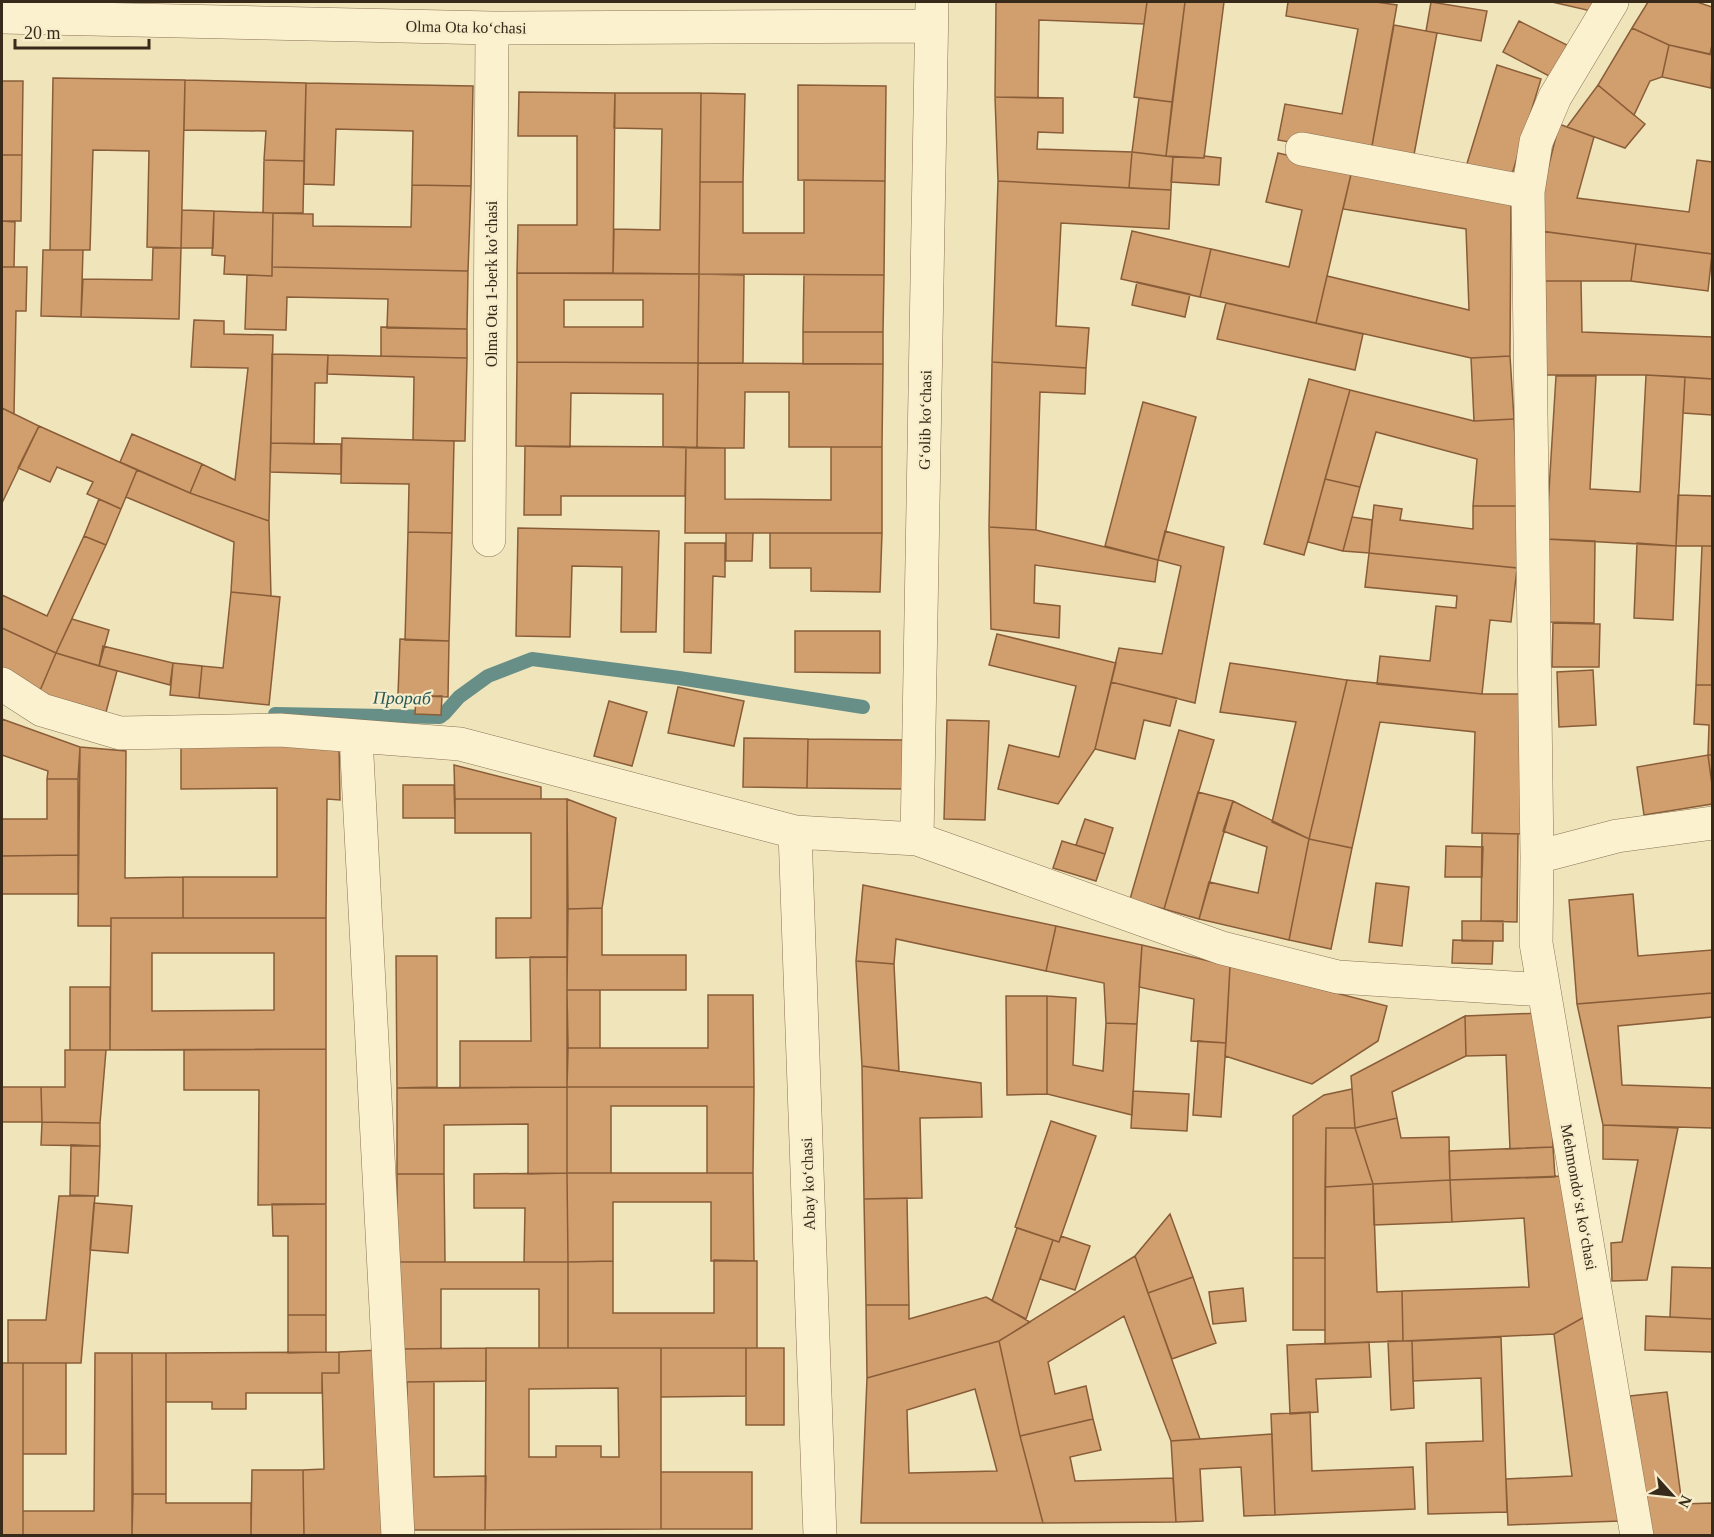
<svg xmlns="http://www.w3.org/2000/svg" width="1714" height="1537" viewBox="0 0 1714 1537" font-family="Georgia,serif">
	<style>
		.lines { fill: none; stroke-linecap: round; stroke-linejoin: round }
		.stream { stroke: #678f87; stroke-width: 14 }
		.building { fill: #d19e6e; stroke: #895d38; stroke-width: 1.5; fill-rule: evenodd }
		.minor-casing { stroke: #897354; stroke-width: 34 }
		.minor { stroke: #fbf1cf; stroke-width: 33 }
		.labels { text-anchor: middle; dominant-baseline: central; stroke-width: 4.5; stroke-linejoin: round; paint-order: stroke }
		.street-label { font-size: 16px; fill: #372a1a; stroke: #f7edcb }
		.water-label { font-size: 18px; font-style: italic; fill: #285858; stroke: #f7edcb }
	</style>
	<rect width="100%" height="100%" fill="#f0e4bb"/>
	<g class="lines">
		<!-- stream -->
		<path class="stream" d="M275,714L440,717L444,714L459,697L488,676L532,659L679,678L863,707"/>
	</g>
	<!-- building -->
	<path class="building" d="M996,2H1147L1144,24L1039,20L1038,98L995,97Z
		M1147,2H1185L1172,102L1134,97Z
		M1185,2H1224L1204,158L1166,156Z
		M1288,2H1376L1397,5L1370,157L1278,140L1285,104L1342,114L1358,29L1286,16Z
		M1431,2L1487,11L1481,41L1426,31Z
		M1552,2H1597L1591,11Z
		M1648,2H1697L1712,7V45L1710,54L1669,45L1632,28Z
		M1519,21L1567,45L1551,77L1503,52Z
		M1394,25L1437,33L1412,165L1370,157Z
		M1632,28L1669,45L1662,77L1650,81L1634,115L1598,85Z
		M1669,45L1712,55L1711,88L1662,77Z
		M1497,65L1541,79L1509,184L1465,170Z
		M53,78L185,80L181,248L147,247L149,151L93,150L90,250H50Z
		M185,80L306,83L304,161L264,160L266,131L184,130Z
		M2,81H23L22,155H2Z
		M306,83L473,86L471,186L412,185L413,131L336,129L334,185L304,184Z
		M798,85L886,86L885,181L798,180Z
		M1598,85L1645,124L1625,148L1567,127Z
		M519,92L615,93L613,273H517L518,225H577V136H518Z
		M615,93H701L699,274L613,273L614,229L660,230L662,129L614,128Z
		M701,93L745,94L743,182H700Z
		M995,97L1063,98V133L1038,132L1037,149L1132,152L1129,188L998,181Z
		M1139,98L1172,102L1166,156L1132,152Z
		M1559,124L1594,137L1577,198L1689,212L1697,160L1712,162V254L1533,230Z
		M1132,152L1173,157L1171,190L1129,188Z
		M1278,153L1352,170L1316,323L1200,297L1211,249L1289,267L1302,210L1266,202Z
		M2,155H22L21,221H2Z
		M1204,156L1221,158L1219,185L1171,182L1173,157L1204,158Z
		M264,160L304,161L303,213H263Z
		M1352,170L1511,197L1510,356L1471,358L1316,323L1327,276L1469,310L1466,229L1343,209Z
		M804,180L885,181L884,275L699,274L700,182H743V233H804Z
		M998,181L1171,190L1169,229L1061,223L1056,326L1089,328L1086,368L992,362Z
		M412,185L471,186L468,271L272,267L273,213L313,214V226L411,227Z
		M182,210L214,211L213,248H181Z
		M214,211L273,213L272,276L224,274L225,256L212,255Z
		M2,221L15,222L14,267H2Z
		M1132,231L1211,249L1200,297L1121,279Z
		M1541,231L1636,244L1631,281H1539Z
		M1636,244L1712,254L1708,291L1631,281Z
		M153,248H181L179,319L81,317L83,279L152,280Z
		M43,250H83L81,317L41,316Z
		M2,267H27L26,311H16L14,414L2,408Z
		M272,267L468,271L467,329L387,328L388,299L287,297L286,330L245,329L247,275L272,276Z
		M517,273L699,274L698,363L517,362ZM564,300H643V327H564Z
		M699,274L744,275L743,363H698Z
		M804,275H884L883,332H803Z
		M1539,281H1581L1582,332L1712,337V379L1646,375H1541Z
		M1137,282L1190,294L1185,317L1132,305Z
		M1226,303L1363,334L1355,370L1217,339Z
		M194,320L224,321V334L273,335L269,521L190,493L202,464L235,480L248,368L191,367Z
		M381,327L467,329V358L381,356Z
		M803,332H883V364H803Z
		M272,354L328,355L327,383H315L314,444L271,443Z
		M328,355L467,358L465,441L413,440L414,377L327,374Z
		M1510,356L1514,419L1474,421L1471,358Z
		M517,362L698,363L697,448L663,447V394L571,393L570,447L516,446Z
		M992,362L1086,368L1085,394L1040,392L1036,530L989,527Z
		M698,363L883,364L882,447H789V392H745L744,448H697Z
		M1646,375L1685,377L1676,546L1546,539L1556,376H1596L1590,489L1640,492Z
		M1685,377L1712,379V415L1683,413Z
		M1309,379L1350,390L1304,555L1264,544Z
		M1350,390L1474,421L1514,419L1518,506H1473L1477,459L1376,432L1360,487L1325,479Z
		M1143,402L1196,417L1158,560L1105,546Z
		M2,408L39,426L2,503Z
		M39,426L137,470L121,509L87,494L93,482L57,467L50,482L18,468Z
		M132,434L202,464L190,493L120,462Z
		M342,438L454,441L452,533L408,532L409,484L341,483Z
		M271,443L341,444V474L270,472Z
		M525,446L686,447L685,496H561V515H524Z
		M686,447L725,448V499L831,500V447H882V533H685Z
		M137,470L190,493L269,521L271,596L231,592L234,542L126,497Z
		M1325,479L1360,487L1343,551L1308,542Z
		M1678,495L1712,496V546H1676Z
		M99,499L121,509L106,545L84,536Z
		M1374,505L1402,509L1400,520L1473,529V506H1518L1517,568L1369,553Z
		M1352,517L1372,520L1369,553L1343,551Z
		M989,527L1036,530L1158,560L1155,582L1035,565L1034,603L1060,606L1059,638L991,629Z
		M518,528L659,531L656,632H621L622,567L572,566L570,637L516,636Z
		M1165,531L1224,547L1195,703L1111,682L1119,648L1162,654L1181,566L1158,560Z
		M408,532L452,533L449,641L405,640Z
		M726,533H753L752,561H726Z
		M770,533H882L880,592L811,591V568H770Z
		M84,536L106,545L56,653L2,628V595L47,616Z
		M1546,539L1595,541L1594,623L1546,622Z
		M685,543H725V577L713,576L711,653L684,652Z
		M1637,543L1676,546L1673,620L1634,618Z
		M1702,546H1712V685H1696Z
		M1369,553L1517,568L1511,622L1490,620L1482,694L1377,684L1380,656L1430,661L1436,606L1456,608L1457,596L1365,587Z
		M231,592L280,597L269,705L199,698L202,666L223,668Z
		M72,619L109,630L99,666L56,653Z
		M1553,623L1600,624L1599,667H1552Z
		M2,628L56,653L39,693L2,670Z
		M795,631H880V673L795,672Z
		M997,634L1116,663L1095,749L1058,804L998,789L1009,745L1059,757L1076,686L989,665Z
		M400,639L449,641L448,697L398,695Z
		M103,646L173,663L170,685L99,666Z
		M56,653L117,671L106,712L39,693Z
		M173,663L202,666L199,698L170,695Z
		M1230,663L1347,680L1309,839L1272,822L1296,722L1220,712Z
		M1593,670L1596,725L1559,727L1557,672Z
		M1347,680L1482,694H1525L1526,834L1472,833L1475,732L1380,722L1352,848L1309,839Z
		M1111,682L1177,698L1170,726L1144,720L1135,759L1095,749Z
		M1696,685H1712V755H1708L1709,725L1694,724Z
		M678,687L744,701L734,746L668,733Z
		M416,696H442L441,715L415,714Z
		M609,701L647,712L632,766L594,756Z
		M2,719L80,747L78,779H47L48,771L2,755Z
		M947,720L989,721L985,820L944,819Z
		M1179,730L1214,740L1164,909L1130,899Z
		M744,738L808,739L807,788L743,787Z
		M808,739L905,740L904,789L807,788Z
		M181,743H339L340,800L327,799L326,918H183V877H277V788L181,789Z
		M80,747L126,751L125,878L183,877V918H111V926H78Z
		M1708,755H1712V785Z
		M1708,755L1712,785V804L1644,815L1637,767Z
		M454,765L541,787V799H455Z
		M47,779H78V855L2,856V819H47Z
		M403,785H454L455,818H403Z
		M1198,792L1233,801L1199,919L1164,909Z
		M455,799H567V957L496,958V918H531V833H455Z
		M567,799L616,818L602,908L568,909Z
		M1233,801L1309,839L1289,940L1199,919L1209,882L1258,893L1267,847L1223,831Z
		M1085,819L1113,828L1105,854L1076,845Z
		M1482,833L1518,834L1517,922L1481,921Z
		M1309,839L1352,848L1331,949L1289,940Z
		M1062,841L1105,854L1096,881L1053,868Z
		M1446,846L1483,847L1482,877H1445Z
		M78,855V894H2V856Z
		M1376,883L1409,887L1402,946L1369,942Z
		M863,885L1056,926L1046,971L896,939L894,964L856,961Z
		M1633,894L1638,956L1712,950V993L1577,1004L1569,900Z
		M602,908V955H686V990H567L568,909Z
		M111,918H326V1049L110,1050ZM152,953H274V1010L152,1011Z
		M1462,921H1503V941H1462Z
		M1056,926L1142,945L1137,1024L1106,1023L1104,983L1046,971Z
		M1453,940L1493,941L1492,964L1452,963Z
		M1142,945L1230,966L1226,1043L1191,1041L1194,999L1139,987Z
		M396,956H437V1087L397,1088Z
		M530,957H567V1087L460,1088V1041H531Z
		M856,961L894,964L899,1071L862,1066Z
		M1230,966L1387,1006L1378,1041L1312,1084L1225,1056Z
		M70,987H110V1050H70Z
		M567,990H600V1048H568Z
		M1712,993V1017L1618,1026L1622,1085L1712,1088V1128L1603,1125L1577,1004Z
		M708,995H753L754,1087H567L568,1048H708Z
		M1006,996H1047V1094L1007,1095Z
		M1047,996L1076,998L1073,1065L1103,1071L1106,1023L1137,1024L1132,1115L1047,1094Z
		M1540,1013L1549,1040L1553,1147L1510,1149L1506,1055L1466,1056L1465,1016Z
		M1465,1016L1466,1056L1392,1092L1397,1118L1355,1128L1351,1076Z
		M1198,1041L1226,1043L1221,1117L1193,1115Z
		M326,1049V1204L258,1205L259,1090H184V1050Z
		M65,1050H106L100,1123L42,1122L41,1087H65Z
		M862,1066L981,1083L982,1117L920,1118L922,1198L864,1199Z
		M2,1087H41L42,1122H2Z
		M567,1087H754L753,1173H707V1106H611V1173H567Z
		M567,1087V1173L528,1174V1124L444,1125V1174H397V1088Z
		M1352,1089L1355,1128H1326L1325,1258H1293V1116L1324,1095Z
		M1133,1091L1189,1094L1187,1131L1131,1128Z
		M1397,1118L1401,1138L1449,1137L1450,1180L1373,1184L1355,1128Z
		M1051,1121L1096,1136L1059,1242L1015,1227Z
		M42,1122L100,1123V1146L41,1145Z
		M1603,1125L1678,1128L1647,1280L1612,1281L1611,1243L1622,1242L1638,1160L1603,1159Z
		M1326,1128H1355L1373,1184L1325,1187Z
		M71,1145L100,1146L98,1196L70,1195Z
		M1553,1147L1555,1177L1450,1180L1449,1151Z
		M567,1173H753L754,1261H711V1202H613V1261L568,1262Z
		M567,1173L568,1262H524L525,1208H474V1174Z
		M397,1174H444L445,1262H397Z
		M1564,1176L1586,1316L1554,1334L1403,1341L1402,1291L1529,1287L1524,1218L1452,1222L1450,1180Z
		M1450,1180L1452,1222L1374,1225L1373,1184Z
		M1373,1184L1377,1292L1402,1291L1403,1341L1325,1344V1187Z
		M59,1196H95L81,1363H8V1320H46Z
		M907,1198L909,1305H866L864,1199Z
		M94,1203L132,1206L128,1253L90,1250Z
		M272,1204H326V1315H288V1236H273Z
		M1170,1214L1193,1277L1148,1293L1135,1256Z
		M1017,1228L1053,1240L1026,1319L992,1301Z
		M1061,1236L1090,1246L1075,1290L1040,1279L1053,1240L1059,1242Z
		M1135,1256L1200,1439L1171,1441L1124,1316L1048,1362L1055,1394L1086,1386L1093,1419L1020,1436L999,1341Z
		M1293,1258H1325V1330H1293Z
		M714,1260L757,1261V1348H568V1262L613,1261V1313H714Z
		M397,1262H568V1348H539V1289H441V1349H397Z
		M1672,1267L1712,1268V1319L1670,1317Z
		M1193,1277L1216,1343L1172,1359L1148,1293Z
		M1243,1288L1246,1321L1213,1324L1209,1292Z
		M986,1297L1030,1322L999,1341L867,1378L866,1305H909V1319Z
		M288,1315H326V1352L288,1353Z
		M1586,1316L1620,1521L1508,1525L1506,1479L1572,1476L1554,1334Z
		M1646,1316L1712,1319V1352L1645,1350Z
		M1501,1337L1507,1512L1428,1514L1426,1443L1483,1441L1481,1378L1413,1381L1412,1341Z
		M999,1341L1020,1436L1043,1523H861L867,1378ZM975,1389L997,1471L909,1473L907,1410Z
		M1388,1341H1412L1414,1408L1391,1410Z
		M1369,1342L1371,1377L1316,1379L1318,1412L1290,1414L1287,1345Z
		M486,1348H661V1529L485,1530ZM618,1388L619,1457H601V1446H556V1457H529V1389Z
		M486,1348V1381L402,1382V1349Z
		M661,1348H746V1396L661,1397Z
		M746,1348H784V1425H746Z
		M379,1350L385,1536H304L303,1470L324,1469L322,1373H339V1352Z
		M339,1352V1373H322V1393H246V1409H212V1402H166V1353Z
		M95,1353H132V1536H23V1511H94Z
		M132,1353H166V1494H133Z
		M2,1363H23V1536H2Z
		M23,1363H66V1454H23Z
		M407,1382H434V1477L486,1476L485,1530H407Z
		M1667,1392L1682,1504L1712,1503V1536H1650L1630,1396Z
		M1310,1412L1312,1471L1413,1467L1415,1509L1275,1515L1271,1414Z
		M1093,1419L1101,1450L1070,1457L1075,1481L1173,1478L1176,1522L1043,1523L1020,1436Z
		M1272,1434L1275,1515L1244,1516L1241,1467L1200,1469L1203,1521L1176,1522L1171,1441Z
		M252,1470H303L304,1536H251Z
		M661,1472H752V1529H661Z
		M133,1494H166V1503H251V1536H132Z"/>
	<g class="lines">
		<defs>
			<path id="minor" d="M1612,2L1555,97L1536,142L1528,192L1537,857L1536,943L1637,1536
				M2,17L492,28L931,26
				M1302,149L1528,192
				M489,540L492,28
				M2,684L42,710L120,733L280,730L460,744L795,832L917,839L1222,948L1338,977L1544,990
				M356,737L398,1536
				M795,832L820,1536
				M917,839L932,2
				M1537,857L1617,836L1712,823"/>
		</defs>
		<!-- minor casing -->
		<use href="#minor" class="minor-casing"/>
		<!-- minor -->
		<use href="#minor" class="minor"/>
	</g>
	<g class="labels">
		<!-- street labels -->
		<g class="street-label">
			<text transform="translate(466 27) rotate(1)">Olma Ota koʻchasi</text>
			<text transform="translate(491 284) rotate(-90)">Olma Ota 1-berk koʼchasi</text>
			<text transform="translate(925 420) rotate(-89)">Gʻolib koʻchasi</text>
			<text transform="translate(808 1184) rotate(-92)">Abay koʻchasi</text>
			<text transform="translate(1579 1197) rotate(80)">Mehmondoʻst koʻchasi</text>
		</g>
		<!-- water labels -->
		<g class="water-label">
			<text transform="translate(402 698) rotate(1)">Прораб</text>
		</g>
	</g>
	<!-- border -->
	<rect width="1714" height="1537" fill="none" stroke="#372a1a" stroke-width="6"/>
	<!-- north arrow -->
	<g transform="translate(1672 1495) rotate(117)" stroke="#f7edcb" stroke-width="4.5" paint-order="stroke">
	<path d="M0-4.5L10 22L0 15L-10 22Z" fill="#372a1a"/>
	<text y="-9" font-size="16" font-weight="bold" text-anchor="middle" fill="#372a1a">N</text>
	</g>
	<!-- scale -->
	<path d="M15 39v9h134v-9" fill="none" stroke="#372a1a" stroke-width="3"/>
	<text x="24" y="39" font-size="18" fill="#372a1a" stroke="#f7edcb" stroke-width="4.5" paint-order="stroke">20 m</text>
</svg>
